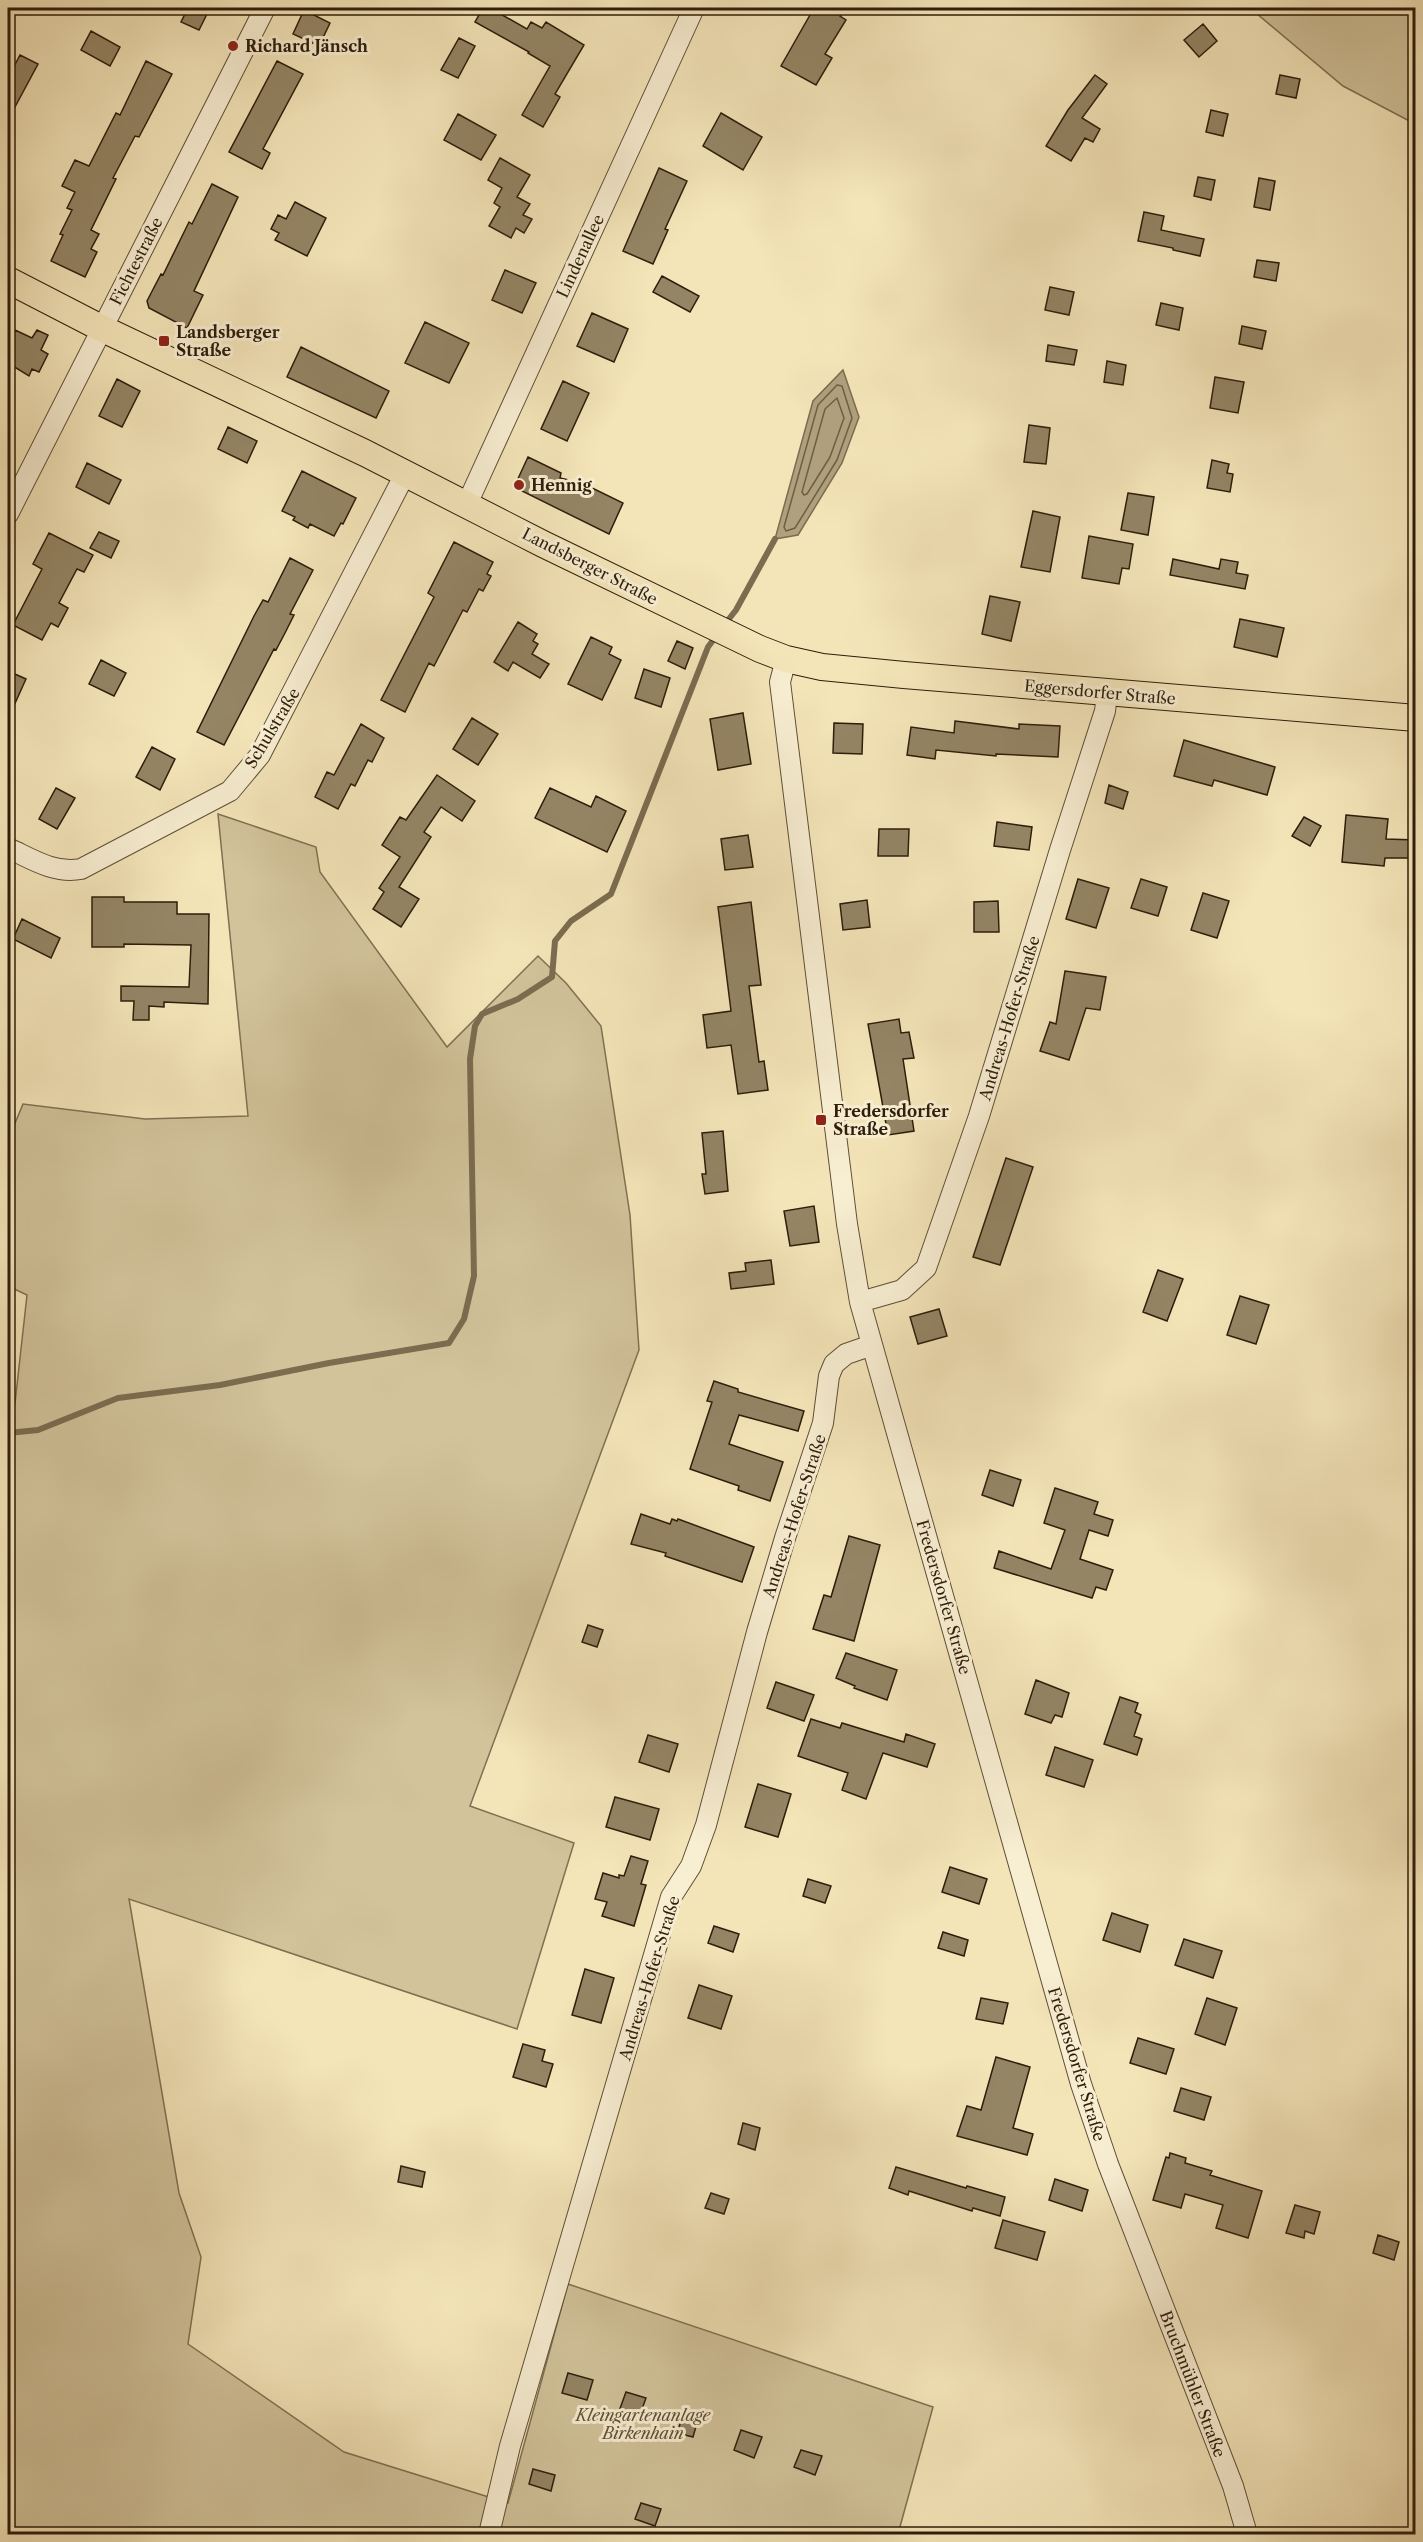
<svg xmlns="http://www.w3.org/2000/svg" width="1423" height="2542" viewBox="0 0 1423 2542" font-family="'Libre Caslon Text',serif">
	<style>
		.green { fill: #d2c39b; stroke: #807052; stroke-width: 1.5 }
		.water { fill: #b0a17e; stroke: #7c6c50; stroke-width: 1.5 }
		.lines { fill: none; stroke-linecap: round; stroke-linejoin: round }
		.shore { stroke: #6e5f44; stroke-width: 1.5 }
		.stream { stroke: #7c6c50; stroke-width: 6 }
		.building { fill: #948565; stroke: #2d1d0a; stroke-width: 1.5 }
		.minor-casing { stroke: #5f4f36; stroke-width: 22 }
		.major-casing { stroke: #2d1d0a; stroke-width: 28 }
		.minor { stroke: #f8eed2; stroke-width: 20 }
		.major { stroke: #f4e5b9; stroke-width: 26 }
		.poi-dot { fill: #8f2418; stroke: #f8eed2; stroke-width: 2 }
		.labels { text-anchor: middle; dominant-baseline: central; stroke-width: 6; stroke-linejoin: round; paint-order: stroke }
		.poi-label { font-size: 16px; font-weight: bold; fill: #2d1d0a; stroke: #f8eed2; text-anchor: start }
		.street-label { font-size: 16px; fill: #2d1d0a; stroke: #f8eed2 }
		.park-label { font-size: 16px; font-style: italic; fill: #5f4f36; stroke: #f8eed2 }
	</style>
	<rect width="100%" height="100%" fill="#f4e5b9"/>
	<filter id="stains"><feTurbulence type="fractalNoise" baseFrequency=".00333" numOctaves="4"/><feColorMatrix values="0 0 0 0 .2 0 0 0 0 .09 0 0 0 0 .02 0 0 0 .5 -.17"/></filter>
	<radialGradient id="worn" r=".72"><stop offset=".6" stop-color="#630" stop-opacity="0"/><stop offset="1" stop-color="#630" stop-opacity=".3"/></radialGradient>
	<!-- green -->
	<path class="green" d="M1250,8H1415V124L1343,86Z
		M218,814L316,847L320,872L447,1047L538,956L566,983L601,1026L630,1215L639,1350L470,1806L574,1843L517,2029L129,1899L179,2193L201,2257L188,2344L344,2452L508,2503L568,2284L933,2407L898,2534H8V1404L15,1403L27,1295L8,1286V1140L23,1104L145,1119L248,1116Z"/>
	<!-- water -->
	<path class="water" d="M843,370L859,417L842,463L798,535L775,539L813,401Z"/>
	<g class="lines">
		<!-- shore -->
		<path class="shore" d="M837,385L842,386L852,418L837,460L795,528L786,531L784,527L818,405Z
			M837,398L844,418L830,457L807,494L804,495L802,492L825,409Z"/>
		<!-- stream -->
		<path class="stream" d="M725,624L736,610L775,539
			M8,1433L38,1430L118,1398L220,1385L329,1363L449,1343L464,1319L474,1276L470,1059L475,1026L482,1014L518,999L552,977L555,941L571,921L611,894L708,647L717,635"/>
	</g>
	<!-- building -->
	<path class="building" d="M188,8H210L199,30L181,22Z
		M483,8H490L527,29L531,22L542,28L546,22L584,45L555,94L560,97L543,127L522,115L550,66L528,53L529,52L475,22Z
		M814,8H846L840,16L846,20L825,54L832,58L816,85L781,66Z
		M304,10L330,23L319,46L293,34Z
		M1203,24L1217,41L1199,57L1184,40Z
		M91,31L120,47L110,66L81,50Z
		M459,38L475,46L458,78L441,70Z
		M20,55L38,64L8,120V78Z
		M146,61L172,74L139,137L135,136L113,178L116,179L91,230L99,234L91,249L97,252L85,277L51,261L63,235L60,234L72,210L67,208L75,192L62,186L75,160L89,166L116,113L120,115Z
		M277,61L303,74L263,149L270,153L262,169L229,152Z
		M1095,75L1107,84L1082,118L1100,129L1093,142L1085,138L1071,161L1046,146L1068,110Z
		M1280,75L1300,79L1296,98L1276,94Z
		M1211,110L1228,114L1223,136L1206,132Z
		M721,113L762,137L743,170L703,146Z
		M458,114L496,135L481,160L444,140Z
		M500,158L530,175L517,197L530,204L523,215L532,219L524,233L516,228L511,238L489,226L500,207L494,203L502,188L488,180Z
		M659,168L687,181L665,229L668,230L653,264L623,251Z
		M1198,177L1215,180L1211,200L1194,196Z
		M1259,178L1275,181L1270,210L1254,207Z
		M212,184L238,197L194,291L203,295L187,328L149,308L147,301L161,274L163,275L189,222L192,224Z
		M295,202L326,218L307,256L275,240L279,233L271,229L278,215L286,219Z
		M1144,212L1164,216L1161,230L1204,239L1200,256L1173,250V248L1138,241Z
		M1257,260L1279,263L1276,281L1254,277Z
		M505,270L536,283L522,313L492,300Z
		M662,276L699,296L690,312L653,292Z
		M1050,287L1074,292L1069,315L1045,310Z
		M1161,303L1183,308L1179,330L1156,325Z
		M592,313L628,329L614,362L577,346Z
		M425,322L469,343L449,383L405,363Z
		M1242,326L1266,331L1262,349L1239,344Z
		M15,330L32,338L37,330L48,335L41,350L48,354L39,372L32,369L29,376L8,363V345Z
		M1048,345L1077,350L1074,365L1046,361Z
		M301,347L389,391L376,418L287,377Z
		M1107,361L1126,365L1123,385L1104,382Z
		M1215,377L1244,382L1238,413L1210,408Z
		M117,379L140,391L122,427L99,416Z
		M563,381L589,393L567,441L541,429Z
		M1029,425L1050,428L1046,464L1024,462Z
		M228,427L257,441L247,463L218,449Z
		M528,457L561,473L560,478L582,483L623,503L609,534L518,489L516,483Z
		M1212,460L1229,464L1227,473L1233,474L1230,492L1207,488Z
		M87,463L121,480L109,504L76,487Z
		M302,471L356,498L343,524L341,523L334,536L310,524L308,528L293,520L295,517L282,511Z
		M1128,493L1154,497L1148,535L1121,530Z
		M1033,511L1060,517L1050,572L1021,567Z
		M99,532L119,541L111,558L90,548Z
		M49,533L93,555L84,572L77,569L59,603L68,608L58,627L51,623L42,640L13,625L42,569L33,564Z
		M1089,536L1133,544L1129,569L1122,568L1119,584L1082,578Z
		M454,542L493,562L487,574L491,576L483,591L479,589L467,612L463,610L434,666L429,663L405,712L381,700L434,597L428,593Z
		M290,558L313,570L290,614L294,615L285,633L276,650L274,649L224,745L197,732L254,616L263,600L268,602Z
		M1173,559L1219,569L1221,559L1238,562L1236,573L1248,575L1245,589L1170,575Z
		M990,596L1020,602L1011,641L982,634Z
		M1240,619L1284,628L1277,657L1234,647Z
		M518,622L537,634L533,641L538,644L532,654L549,664L540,678L513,662L508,671L494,662Z
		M591,637L612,647L609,654L621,660L602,700L568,684Z
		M677,641L693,648L685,669L668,661Z
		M101,660L126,673L114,696L89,684Z
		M644,669L670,678L661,707L635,698Z
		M8,671L26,679L8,719Z
		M743,713L751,764L718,770L710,719Z
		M472,718L498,734L478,765L453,749Z
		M955,721L1019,729V724L1060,726L1058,757L996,754V756L936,750L935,759L907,755L911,727L954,733Z
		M834,723L863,724L862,754L833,753Z
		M361,724L384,738L372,762L368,760L355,786L351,784L338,809L315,797L327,772L334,775Z
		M1184,740L1275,767L1267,795L1214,780L1212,786L1174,776Z
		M152,747L175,759L160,790L136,777Z
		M437,775L475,801L462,821L441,807L424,832L431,837L399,887L419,899L401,927L373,909L384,892L379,888L400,857L382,845L400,817L406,820Z
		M1109,785L1128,792L1123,809L1105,803Z
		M56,788L75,798L57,829L39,819Z
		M550,788L591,807L596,796L626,811L607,852L535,818Z
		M1346,815L1388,819L1386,839L1416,840V858H1385L1384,866L1342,862Z
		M1304,817L1321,826L1310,846L1292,836Z
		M997,822L1032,827L1029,850L994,846Z
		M879,829H909L908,856H878Z
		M748,835L753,867L725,870L721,839Z
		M1078,879L1109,888L1096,928L1066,919Z
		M1141,879L1167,887L1158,916L1131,908Z
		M1203,893L1229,901L1217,938L1191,930Z
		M92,897H124V902H177V914H209L208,1004L164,1002V1007L149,1006V1020H133L134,1001H121V986L189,987L191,945L124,944V947H92Z
		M867,900L870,927L843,930L840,904Z
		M998,901L999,932H974V902Z
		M751,902L761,985L749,986L759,1062L764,1061L768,1090L738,1094L731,1045L707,1048L703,1015L731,1011L718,907Z
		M22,919L60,938L51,958L13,939Z
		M1065,971L1106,977L1100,1010L1086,1008L1069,1060L1040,1051L1050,1022L1056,1024Z
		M899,1019L901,1033L909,1032L914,1058L903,1059L914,1131L888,1135L868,1024Z
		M723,1131L728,1191L705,1194L702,1174H706L702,1133Z
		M1006,1158L1033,1167L1000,1265L973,1257Z
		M814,1206L819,1242L790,1246L784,1211Z
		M771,1260L774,1284L731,1289L729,1273L746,1271L745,1263Z
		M1158,1270L1183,1279L1167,1321L1143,1312Z
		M1240,1296L1269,1305L1256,1344L1227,1335Z
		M939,1309L947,1336L918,1344L910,1317Z
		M714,1381L738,1389V1392L804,1411L798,1431L739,1415L729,1444L783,1462L770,1501L738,1490L739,1486L690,1469L712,1402L707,1401Z
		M990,1470L1021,1480L1013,1506L982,1495Z
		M1055,1488L1098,1502L1094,1514L1113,1520L1108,1536L1089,1530L1080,1559L1113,1570L1106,1590L1096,1587L1092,1598L994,1568L999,1551L1051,1569L1065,1530L1044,1523Z
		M641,1514L670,1524L672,1519L677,1521L678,1519L754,1547L742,1582L665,1556L666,1553L631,1544Z
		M849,1536L880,1545L854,1641L813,1629L824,1595L831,1597Z
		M588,1625L603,1630L597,1647L582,1642Z
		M846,1653L897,1670L887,1700L854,1688L855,1686L836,1678Z
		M1036,1680L1069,1693L1062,1717L1055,1715L1051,1723L1025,1714Z
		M776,1682L814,1695L804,1721L767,1708Z
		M1120,1697L1138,1703L1135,1712L1141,1715L1134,1736L1142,1739L1137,1755L1104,1744Z
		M811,1719L840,1728L842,1723L904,1742L906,1734L935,1744L927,1767L883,1753L866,1799L842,1790L848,1773L798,1756Z
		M648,1735L678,1744L669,1772L639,1762Z
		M1055,1747L1093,1760L1084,1787L1046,1775Z
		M758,1784L791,1794L778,1837L745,1827Z
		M615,1797L659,1809L650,1840L606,1827Z
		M631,1856L648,1861L641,1884L646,1885L634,1926L602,1916L607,1902L595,1899L603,1873L619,1878V1875L624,1876Z
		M950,1867L987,1879L979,1904L942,1892Z
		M808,1879L831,1886L825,1903L803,1896Z
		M1112,1913L1148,1925L1140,1952L1103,1940Z
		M714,1926L739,1934L733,1952L708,1943Z
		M943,1932L968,1940L964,1956L938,1948Z
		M1184,1939L1222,1951L1213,1978L1175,1965Z
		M585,1969L614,1978L601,2023L572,2015Z
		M699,1985L732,1996L721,2029L688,2018Z
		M981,1998L1008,2003L1003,2024L976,2019Z
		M1207,1998L1237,2008L1225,2045L1195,2034Z
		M1138,2038L1174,2049L1166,2074L1130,2063Z
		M523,2044L545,2050L542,2061L553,2064L546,2087L513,2077Z
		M996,2057L1030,2067L1013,2128L1033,2134L1027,2155L957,2136L967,2106L981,2110Z
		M1181,2088L1211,2097L1204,2120L1174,2111Z
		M743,2123L760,2128L755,2150L738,2144Z
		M1170,2153L1186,2158L1185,2163L1212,2171L1210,2175L1262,2191L1248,2238L1216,2228L1223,2205L1185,2194L1181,2208L1153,2200L1166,2157L1169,2158Z
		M401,2166L425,2172L422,2187L398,2182Z
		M896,2167L966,2188L967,2186L1005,2197L1000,2216L973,2208L972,2211L909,2191L908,2195L889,2188Z
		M1055,2179L1088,2190L1082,2211L1049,2200Z
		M711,2193L729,2199L724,2214L705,2208Z
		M1295,2205L1320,2212L1314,2234L1305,2231L1304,2238L1286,2233Z
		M1003,2220L1045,2232L1037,2260L995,2248Z
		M1378,2235L1399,2242L1394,2260L1373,2253Z
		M568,2373L593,2380L587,2400L562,2393Z
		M626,2392L646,2398L638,2420L618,2414Z
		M683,2415L698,2419L693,2437L677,2433Z
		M741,2430L762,2437L754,2458L734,2450Z
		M801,2450L822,2456L815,2475L794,2467Z
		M533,2469L555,2475L551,2491L529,2484Z
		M641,2503L661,2509L655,2526L635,2519Z"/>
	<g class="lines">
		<defs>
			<path id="minor" d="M467,504L694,8
				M8,514L265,8
				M786,659L780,682L847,1224L860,1302L1081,2084L1108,2164L1233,2486L1247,2534
				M8,848C32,859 54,874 81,869L230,791L260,755L405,474
				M860,1302L902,1290L926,1268L979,1116L1060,850L1105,711L1107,693
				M489,2534L510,2446L671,1897L691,1866L706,1825L757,1632L785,1538L823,1423L829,1376L834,1364L846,1354L872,1345"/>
			<path id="major" d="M8,280L101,328L365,453L543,544L760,649L786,659L822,667L904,675L1416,718"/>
		</defs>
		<!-- minor casing -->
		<use href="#minor" class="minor-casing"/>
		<!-- major casing -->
		<use href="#major" class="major-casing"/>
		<!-- minor -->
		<use href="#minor" class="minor"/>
		<!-- major -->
		<use href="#major" class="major"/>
	</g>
	<!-- markers -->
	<g class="poi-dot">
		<circle cx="233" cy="46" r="6"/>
		<rect x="158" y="335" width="12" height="12" rx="3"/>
		<circle cx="519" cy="485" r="6"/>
		<rect x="815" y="1114" width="12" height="12" rx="3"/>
	</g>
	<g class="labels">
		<!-- poi labels -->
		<g class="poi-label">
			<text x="245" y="46">Richard Jänsch</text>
			<text x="176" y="332">Landsberger<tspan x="176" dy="18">Straße</tspan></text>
			<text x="531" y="485">Hennig</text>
			<text x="833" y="1111">Fredersdorfer<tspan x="833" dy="18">Straße</tspan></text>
		</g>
		<!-- street labels -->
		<g class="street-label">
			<text transform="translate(580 256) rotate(-65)">Lindenallee</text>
			<text transform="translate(136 261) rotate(-63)">Fichtestraße</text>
			<text transform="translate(590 566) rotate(27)">Landsberger Straße</text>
			<text transform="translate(1100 692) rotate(5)">Eggersdorfer Straße</text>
			<text transform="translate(272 728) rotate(-59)">Schulstraße</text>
			<text transform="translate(1009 1018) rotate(-73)">Andreas-Hofer-Straße</text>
			<text transform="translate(794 1516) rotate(-72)">Andreas-Hofer-Straße</text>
			<text transform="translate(944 1597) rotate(74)">Fredersdorfer Straße</text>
			<text transform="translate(649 1978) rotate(-73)">Andreas-Hofer-Straße</text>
			<text transform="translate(1077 2064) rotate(73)">Fredersdorfer Straße</text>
			<text transform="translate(1193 2384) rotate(69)">Bruchmühler Straße</text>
		</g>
		<!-- park labels -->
		<g class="park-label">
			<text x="643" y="2415">Kleingartenanlage<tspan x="643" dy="18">Birkenhain</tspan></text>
		</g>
	</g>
	<!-- margin -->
	<rect width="1423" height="2542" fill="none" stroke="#f4e5b9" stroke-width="30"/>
	<rect x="9" y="9" width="1405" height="2524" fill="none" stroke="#2d1d0a" stroke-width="3"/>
	<rect x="15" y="15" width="1393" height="2512" fill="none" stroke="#2d1d0a" stroke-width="1.5"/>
	<rect width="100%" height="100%" filter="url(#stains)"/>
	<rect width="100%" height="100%" fill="url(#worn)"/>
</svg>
